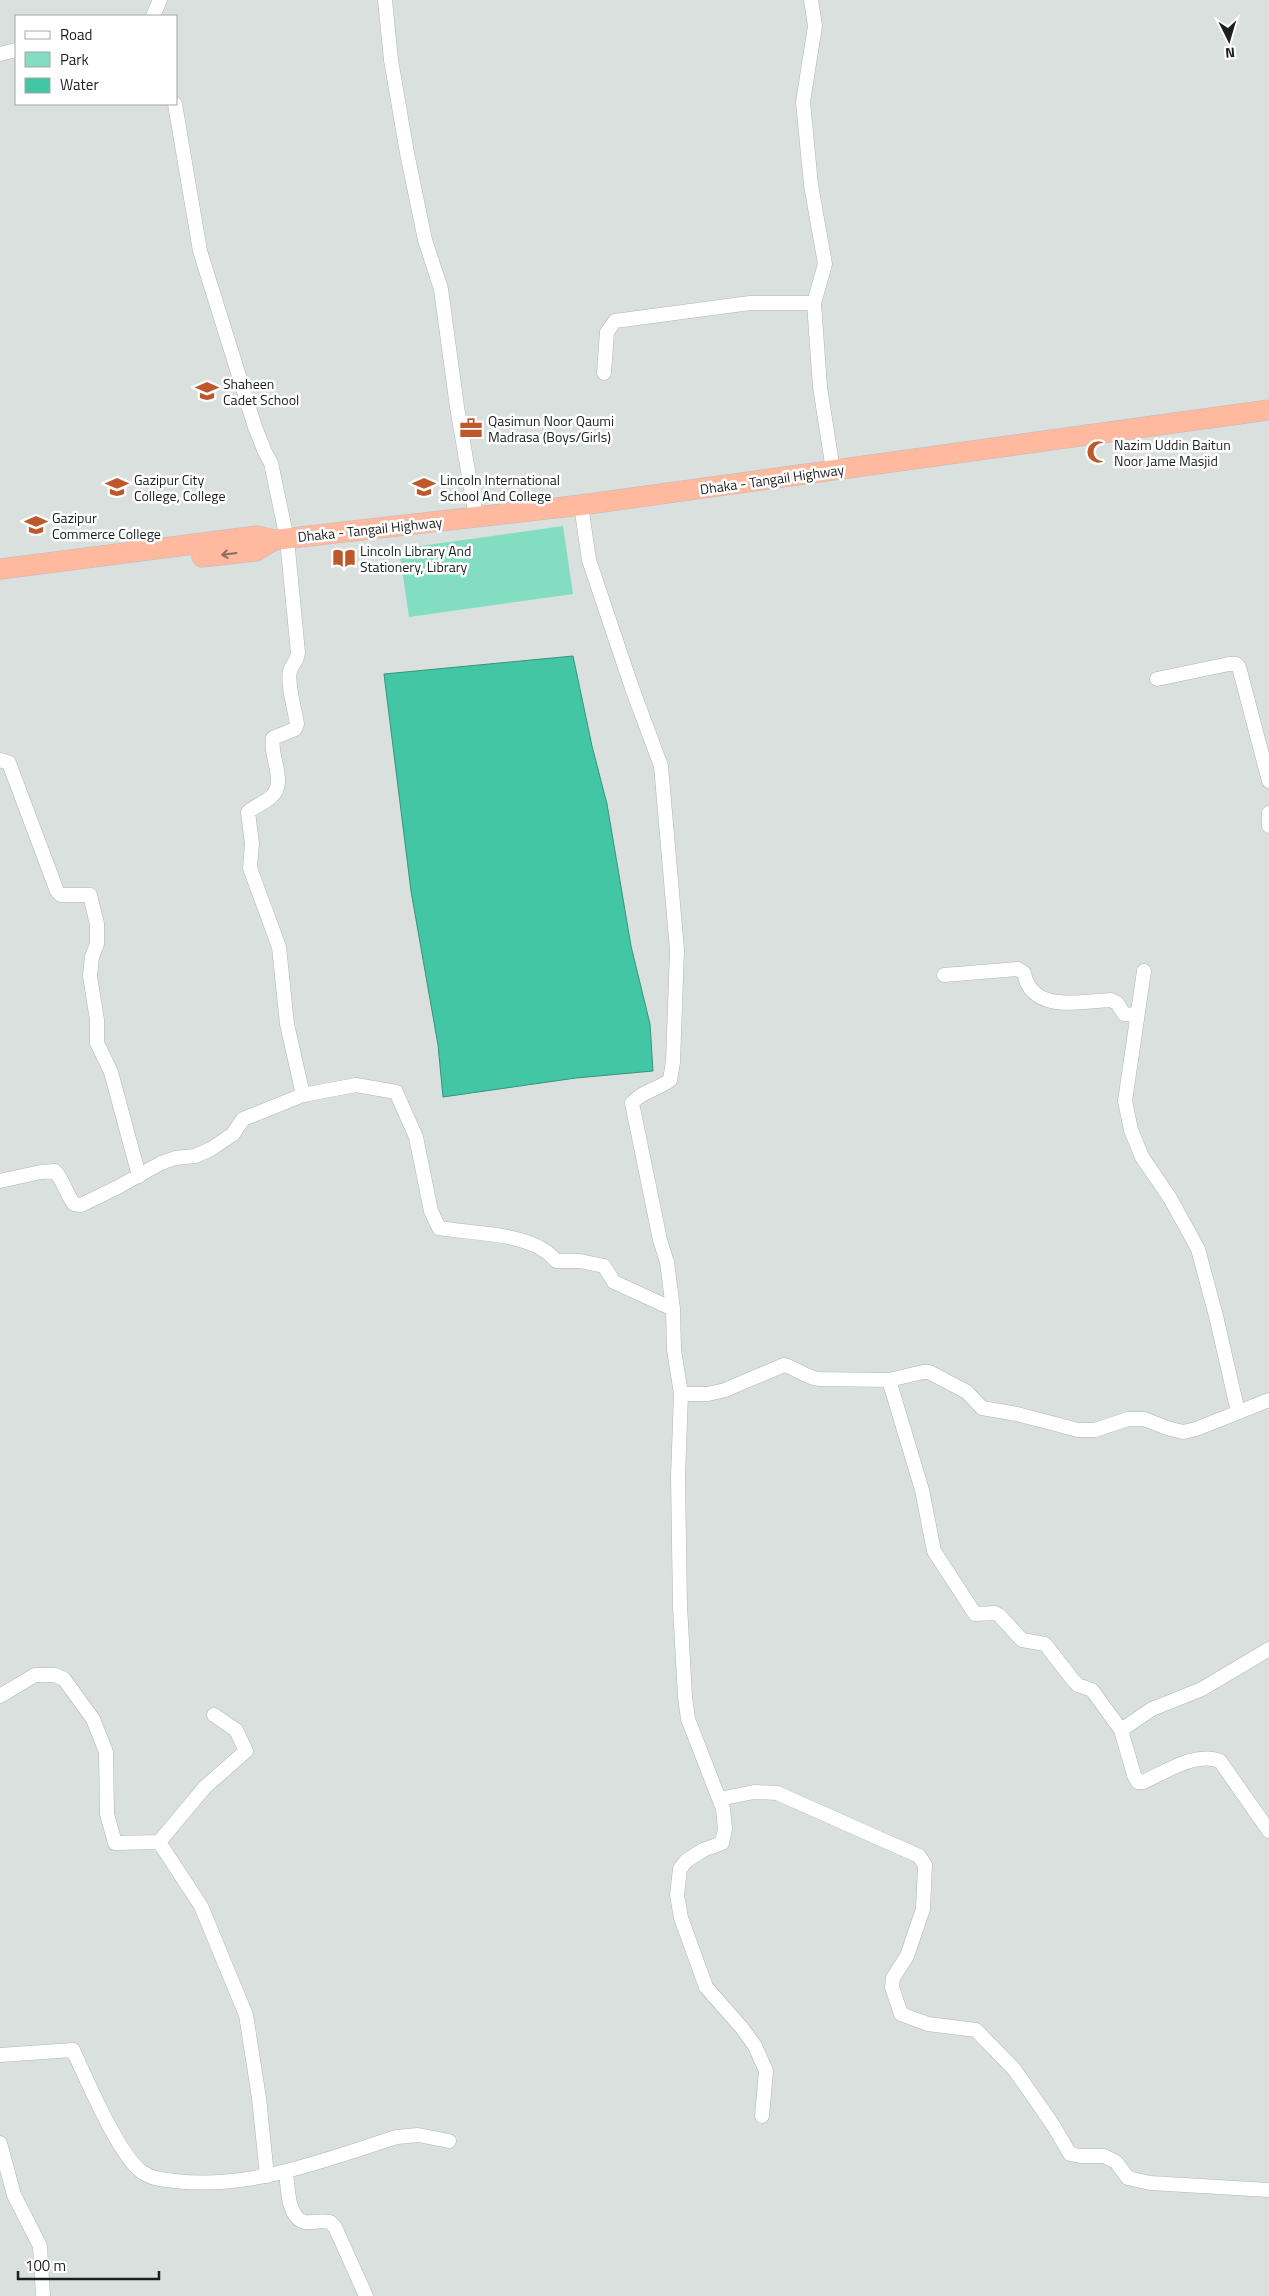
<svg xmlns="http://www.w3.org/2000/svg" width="1269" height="2296" viewBox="0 0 1269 2296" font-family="'Titillium Web',sans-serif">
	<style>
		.green { fill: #83ddc1 }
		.water { fill: #42c6a3; stroke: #37947b }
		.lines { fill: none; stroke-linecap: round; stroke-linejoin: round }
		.minor-casing { stroke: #b1b6b4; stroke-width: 15 }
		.highway-casing { stroke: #bbbcbc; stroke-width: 21 }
		.minor { stroke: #fff; stroke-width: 14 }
		.highway { stroke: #feb99e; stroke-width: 20 }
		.oneway { stroke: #8e6c5e }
		.labels { text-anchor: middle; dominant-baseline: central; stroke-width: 5; stroke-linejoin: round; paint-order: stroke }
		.poi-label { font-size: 14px; fill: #1d1f1f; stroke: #fff; text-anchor: start }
		.street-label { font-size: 14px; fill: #1d1f1f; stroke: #fff }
	</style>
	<rect width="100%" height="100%" fill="#dae0de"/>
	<!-- green -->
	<path class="green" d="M563,526L573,594L409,617L399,549Z"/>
	<!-- water -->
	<path class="water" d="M573,656L592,746L607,804L631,946L650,1024L653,1071L576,1078L443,1097L438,1045L411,891L384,674Z"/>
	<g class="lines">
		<defs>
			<path id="minor" d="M385,0L391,60L407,153L425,240L441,289L457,407L476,517
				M811,0L815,26L803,102L811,185L825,264L814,303L820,387L833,470
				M153,16L160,0
				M0,54L16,50
				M175,104L200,251L255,427L265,452L271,463L287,539L298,653C297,662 292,664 290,671C287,683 295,711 297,724L295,729L273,738C269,755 287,782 272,796C265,803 255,806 248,812L252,844L250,868L279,947L287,1024L303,1095
				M604,373L607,332L615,321L750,303H814
				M581,505L589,560L632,688L661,766L677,950L673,1062L670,1080C657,1090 642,1091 632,1103L660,1240L667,1262L673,1309L674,1350L681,1394L678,1477L680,1606L685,1697L688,1719L723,1809L725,1829L722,1843L703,1850L686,1861L680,1869L677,1895L681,1918L706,1987L742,2028L755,2046L766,2071L762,2116
				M1157,679L1229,664H1236L1239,667L1269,781
				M0,760L9,763L57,891L61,895H90L97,924V944L92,957L90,976L97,1020V1043L111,1072L139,1176
				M1269,813V826
				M1144,971L1125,1101L1131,1130L1142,1157L1170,1198L1198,1249L1216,1316L1238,1412
				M944,975L1018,969L1024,973C1032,1014 1081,1001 1111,1000L1117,1003L1124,1014L1137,1015
				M0,1181L41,1172L55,1171C64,1181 66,1194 74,1204L81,1205L118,1187L161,1163L175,1158L195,1156L211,1149L233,1134L243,1119L303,1095L356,1085L396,1092L416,1137L431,1211L439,1228C473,1234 534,1232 556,1261H580L604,1266L614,1282L673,1309
				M889,1380L922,1490L934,1551L975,1614L995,1613L1000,1616L1022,1640L1045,1644L1073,1680L1078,1685L1092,1690L1121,1730L1134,1775L1138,1782H1143C1166,1772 1196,1751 1220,1761L1269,1831
				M681,1394H708L725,1390L784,1365C797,1368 806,1378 819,1379L889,1380L923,1372H929L967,1392L982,1408L1017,1414L1078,1430H1095L1128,1419H1144L1167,1428L1183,1432L1196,1429L1269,1400
				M0,1696L35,1675H55L64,1679L93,1719L106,1752L107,1814L115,1843L159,1842L205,1787L246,1751L236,1730L214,1715
				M1121,1730L1152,1709L1202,1689L1269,1649
				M719,1799L754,1792L777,1793L919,1856L925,1865L923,1909L907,1956L893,1978L892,1987L901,2014L928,2024L976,2030L1014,2069L1053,2125L1070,2154L1080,2156H1104L1116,2162L1128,2178L1150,2183L1269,2190
				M159,1842L201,1906L246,2015L259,2098L267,2176
				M0,2055L73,2050C86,2078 119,2156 142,2172C152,2179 164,2180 175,2181C251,2190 326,2159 397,2137L418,2135L449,2141
				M0,2143L14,2195L40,2246L43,2296
				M286,2172C288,2186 287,2218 305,2222C313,2223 321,2220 330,2222L335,2227L366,2296"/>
			<path id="highway" d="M202,557L256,551L274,540
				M0,569L257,536L274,540L581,505L1269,410"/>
		</defs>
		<!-- minor casing -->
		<use href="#minor" class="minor-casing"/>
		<!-- highway casing -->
		<use href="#highway" class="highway-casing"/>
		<!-- minor -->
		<use href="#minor" class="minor"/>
		<!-- highway -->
		<use href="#highway" class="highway"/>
	</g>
	<!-- one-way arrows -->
	<defs><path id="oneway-shaft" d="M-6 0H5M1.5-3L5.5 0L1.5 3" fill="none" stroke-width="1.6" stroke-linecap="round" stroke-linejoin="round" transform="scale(1.25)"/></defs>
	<use class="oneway" href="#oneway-shaft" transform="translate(229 554) rotate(173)"/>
	<!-- icons -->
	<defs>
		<symbol id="school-bare" viewBox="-9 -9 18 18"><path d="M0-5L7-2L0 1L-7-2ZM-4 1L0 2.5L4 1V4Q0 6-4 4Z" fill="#be582b" stroke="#fff" stroke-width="2.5" paint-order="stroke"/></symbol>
		<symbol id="office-bare" viewBox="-9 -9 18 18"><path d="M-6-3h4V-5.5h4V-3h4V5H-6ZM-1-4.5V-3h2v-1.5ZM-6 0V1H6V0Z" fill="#be582b" stroke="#fff" stroke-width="2.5" paint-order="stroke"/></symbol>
		<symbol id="mosque-bare" viewBox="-9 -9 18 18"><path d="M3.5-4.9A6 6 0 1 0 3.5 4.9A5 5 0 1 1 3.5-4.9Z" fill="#be582b" stroke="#fff" stroke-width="2.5" paint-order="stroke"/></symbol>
		<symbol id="university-bare" viewBox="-9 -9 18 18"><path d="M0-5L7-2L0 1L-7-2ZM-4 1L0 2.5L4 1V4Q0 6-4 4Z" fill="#be582b" stroke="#fff" stroke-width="2.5" paint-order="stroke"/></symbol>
		<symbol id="library-bare" viewBox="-9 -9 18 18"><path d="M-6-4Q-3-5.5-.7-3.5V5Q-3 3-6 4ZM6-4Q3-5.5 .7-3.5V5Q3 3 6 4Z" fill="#be582b" stroke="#fff" stroke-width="2.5" paint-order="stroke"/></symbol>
	</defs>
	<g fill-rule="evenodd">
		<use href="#school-bare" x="191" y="375" width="32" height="32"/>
		<use href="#office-bare" x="455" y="412" width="32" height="32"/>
		<use href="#mosque-bare" x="1082" y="436" width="32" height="32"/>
		<use href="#university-bare" x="101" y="471" width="32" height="32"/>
		<use href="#university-bare" x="408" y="471" width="32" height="32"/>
		<use href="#university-bare" x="20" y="509" width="32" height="32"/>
		<use href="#library-bare" x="328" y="542" width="32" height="32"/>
	</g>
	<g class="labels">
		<!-- poi labels -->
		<g class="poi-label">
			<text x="223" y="383">Shaheen<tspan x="223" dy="16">Cadet School</tspan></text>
			<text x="488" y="420">Qasimun Noor Qaumi<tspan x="488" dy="16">Madrasa (Boys/Girls)</tspan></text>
			<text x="1114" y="444">Nazim Uddin Baitun<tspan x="1114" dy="16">Noor Jame Masjid</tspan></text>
			<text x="134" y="479">Gazipur City<tspan x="134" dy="16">College, College</tspan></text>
			<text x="440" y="479">Lincoln International<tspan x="440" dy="16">School And College</tspan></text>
			<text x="52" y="517">Gazipur<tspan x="52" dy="16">Commerce College</tspan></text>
			<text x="360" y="550">Lincoln Library And<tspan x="360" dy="16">Stationery, Library</tspan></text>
		</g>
		<!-- street labels -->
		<g class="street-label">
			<text transform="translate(772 479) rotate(-8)">Dhaka - Tangail Highway</text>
			<text transform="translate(370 529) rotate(-6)">Dhaka - Tangail Highway</text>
		</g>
	</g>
	<!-- legend -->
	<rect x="15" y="15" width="162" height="90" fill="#ffffff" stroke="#a5a5a5"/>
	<rect x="25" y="31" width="25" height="8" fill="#ffffff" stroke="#a5a5a5"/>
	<text x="60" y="40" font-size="15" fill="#1d1f1f">Road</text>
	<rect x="25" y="52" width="25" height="15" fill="#83ddc1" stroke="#a5a5a5"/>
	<text x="60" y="65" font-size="15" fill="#1d1f1f">Park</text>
	<rect x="25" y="78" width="25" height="15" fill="#42c6a3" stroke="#a5a5a5"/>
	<text x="60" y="90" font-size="15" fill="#1d1f1f">Water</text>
	<!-- north arrow -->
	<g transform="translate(1229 40) rotate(175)" stroke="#ffffff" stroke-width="4" paint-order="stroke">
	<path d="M0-4L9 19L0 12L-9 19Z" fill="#1d1f1f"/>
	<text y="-8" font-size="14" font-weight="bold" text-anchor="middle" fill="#1d1f1f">N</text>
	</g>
	<!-- scale -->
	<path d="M18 2271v8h141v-8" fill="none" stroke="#1d1f1f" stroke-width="2.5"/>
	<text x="25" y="2271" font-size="15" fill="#1d1f1f" stroke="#ffffff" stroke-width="4" paint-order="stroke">100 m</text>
</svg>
